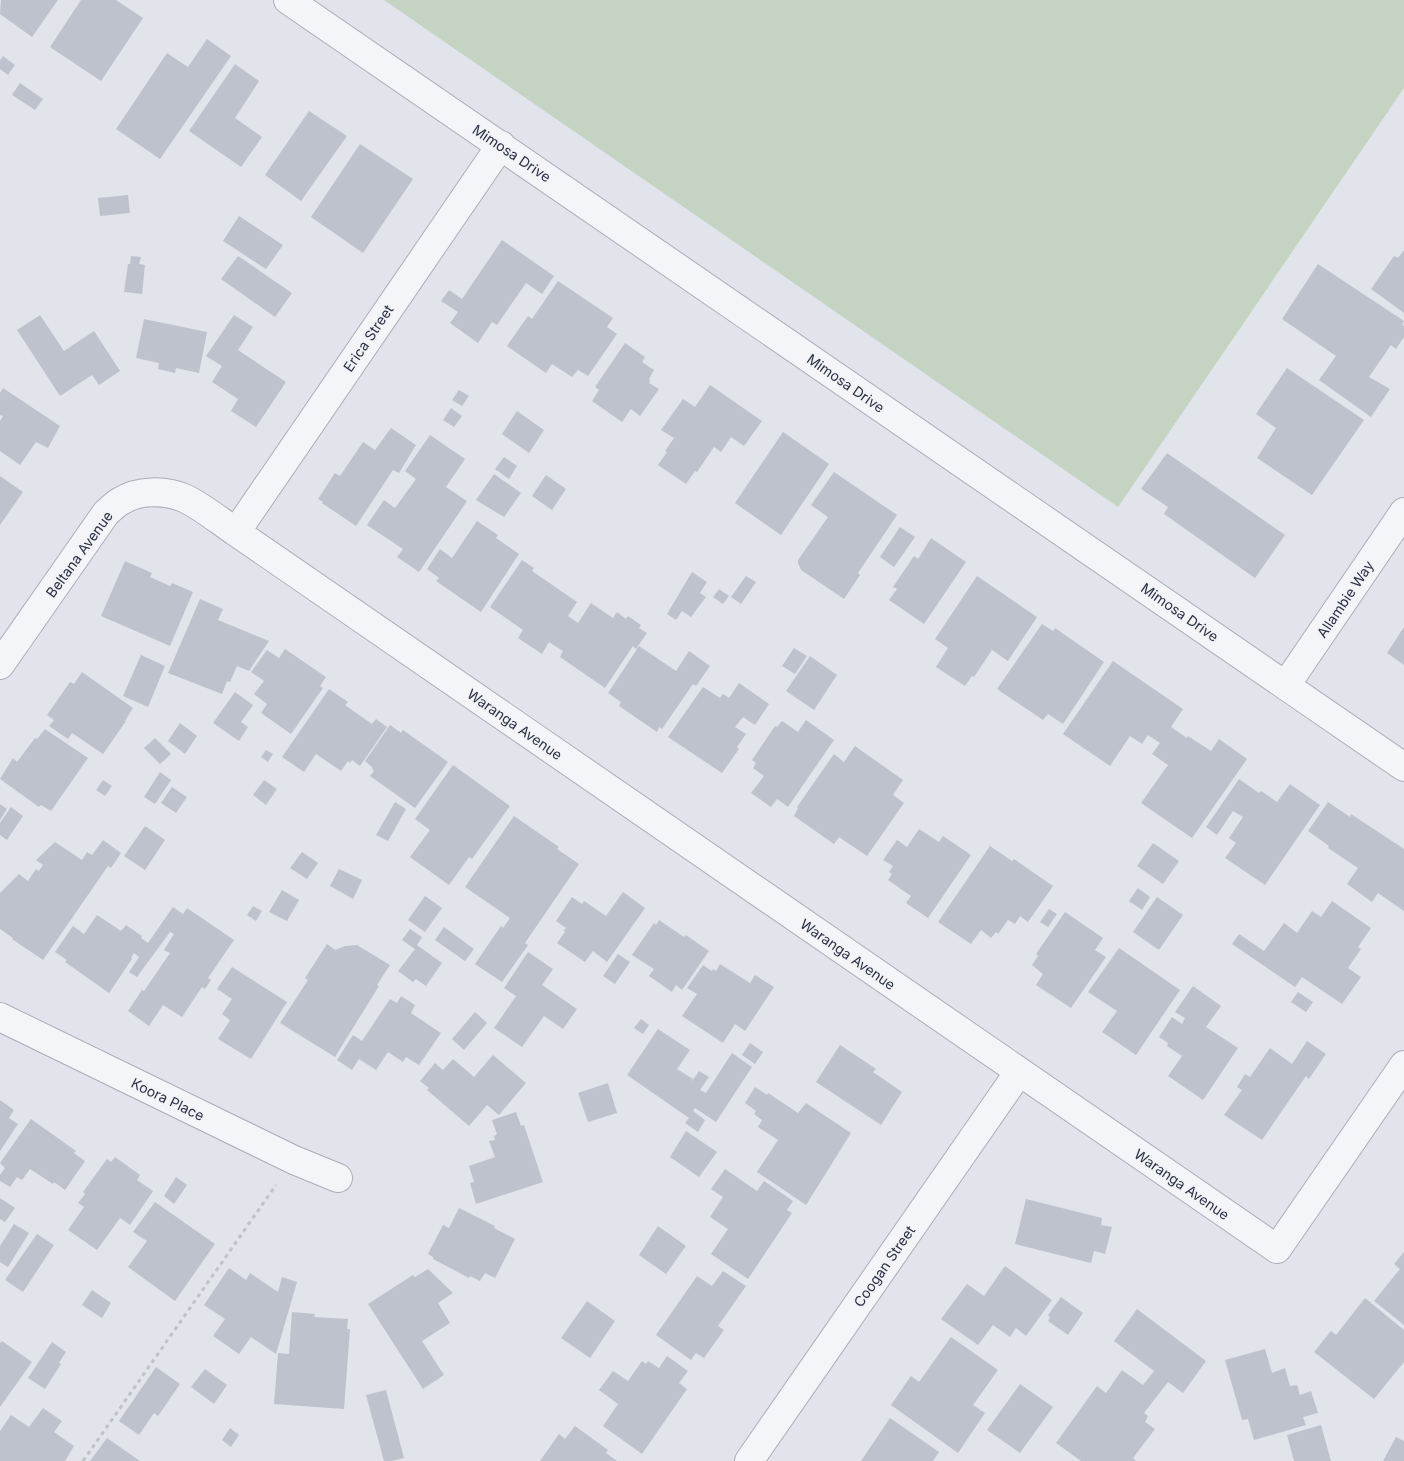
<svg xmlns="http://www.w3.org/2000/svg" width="1404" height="1461" viewBox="0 0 1404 1461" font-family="Inter,sans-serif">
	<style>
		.green { fill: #c5d3c2 }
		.building { fill: #bec2cc }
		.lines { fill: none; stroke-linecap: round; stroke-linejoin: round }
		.street-casing { stroke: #aaaeb7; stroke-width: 30 }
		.path { stroke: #bfc2c8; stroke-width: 3; stroke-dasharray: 4 4; stroke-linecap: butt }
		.street { stroke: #f4f5f8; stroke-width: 28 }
		.labels { text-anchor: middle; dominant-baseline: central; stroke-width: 4; stroke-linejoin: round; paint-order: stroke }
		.street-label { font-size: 14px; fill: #293041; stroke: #f1f3f7 }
	</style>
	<rect width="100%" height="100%" fill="#e1e4ea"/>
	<!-- green -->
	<path class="green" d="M384,0H1404V88L1118,507Z"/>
	<!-- building -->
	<path class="building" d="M1,0H58L32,37L0,14Z
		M81,0H116L143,18L101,81L50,47Z
		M207,39L231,56L160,159L116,129L167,53L188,67Z
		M3,56L15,65L8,75L0,69V60Z
		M235,64L259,81L235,118L262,137L241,167L189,131Z
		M20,83L43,99L35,110L12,95Z
		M309,111L347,136L301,201L265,175Z
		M360,144L413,179L363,253L311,217Z
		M128,195L130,213L100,216L98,198Z
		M239,216L283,245L266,269L223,241Z
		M502,240L554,276L542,294L526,283L497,325L492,322L478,343L450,323L458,312L441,301L449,290L462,299Z
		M1404,250V313L1371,289L1394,256L1398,258Z
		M131,256L141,257L139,264L145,265L142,294L124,292L128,264H130Z
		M238,256L292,293L275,317L221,279Z
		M1318,264L1404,321L1402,325L1404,326V337L1396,349L1391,345L1369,377L1390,389L1371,417L1319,380L1336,356L1282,319Z
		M558,281L613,318L607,327L617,334L588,376L578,370L572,377L552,364L546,373L507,346L528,316L532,319Z
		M40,315L64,351L94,331L120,371L99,385L92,375L60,396L17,330Z
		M234,315L253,327L238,350L286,382L256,427L231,411L238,399L212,382L222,366L206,356Z
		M144,319L207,332L199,373L176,368L175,373L158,369L159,363L136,358Z
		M625,343L645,357L642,362L654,370L649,379L650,381L649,383L659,389L640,416L631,409L622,422L592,401L599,390L595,387Z
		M1287,368L1364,420L1312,495L1257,458L1276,428L1256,414Z
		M710,385L762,421L744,446L731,437L721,452L714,447L697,472L695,471L686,484L658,465L667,452L665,451L674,438L661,430L683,399L695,407Z
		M3,388L60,426L48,448L36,442L20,465L0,451V421L3,416L0,415V393Z
		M459,390L469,396L462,406L452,400Z
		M451,408L462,416L454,427L443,420Z
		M517,411L544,430L529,453L502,434Z
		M391,428L416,445L399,473L393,470L356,526L322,503L323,502L318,499L335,473L340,476L363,442L375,450Z
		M783,432L829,464L781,535L735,503Z
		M430,435L465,459L446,487L467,501L419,572L397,557L403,549L367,525L384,500L395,508L416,479L405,471Z
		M1167,453L1285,535L1255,578L1164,514L1168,507L1141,489Z
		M504,457L517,466L509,479L495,469Z
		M834,472L897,515L858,573L860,575L844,599L801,570L798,563V560L828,517L811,505Z
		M494,474L521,493L504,517L476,500Z
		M546,475L566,489L552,510L532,496Z
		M0,476L23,492L0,525Z
		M477,521L498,535L496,538L519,554L481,612L436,581L439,578L427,569L440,549L452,558Z
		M900,527L915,537L894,567L880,557Z
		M931,538L966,562L924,624L889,600L897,589L893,587L914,556L918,559Z
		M522,560L534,568L532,571L577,602L568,616L578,623L591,603L613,618L617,612L626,619L628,616L641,625L639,628L647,633L636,649L633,646L605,688L560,657L563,651L549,642L542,654L518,638L523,630L490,607Z
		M125,561L152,573L150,577L170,586L172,583L193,592L170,646L101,616Z
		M692,572L707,582L700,593L706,597L691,617L682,611L676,620L667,614Z
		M746,576L756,582L741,604L731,597Z
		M977,576L1037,617L1008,661L992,650L974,677L972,676L965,686L936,667L948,648L935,639Z
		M719,589L729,596L723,604L713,597Z
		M200,599L223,609L218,620L269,641L249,671L237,666L230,682L227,681L222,694L168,673Z
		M1042,624L1053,631L1055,628L1104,662L1063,724L1048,714L1043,720L997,689Z
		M1404,627V665L1387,653Z
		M639,646L676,671L689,651L710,666L696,686L693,684L662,729L659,727L657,732L619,706L621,702L608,693Z
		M794,648L807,656L795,674L782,666Z
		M285,649L326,677L320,686L323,688L291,734L261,713L267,704L254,694L264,681L251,672L267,650L279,658Z
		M141,655L165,666L148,707L123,696Z
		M810,656L837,675L814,710L786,691Z
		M1113,661L1183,709L1171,727L1187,738L1188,736L1211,751L1219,739L1247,759L1192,838L1141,803L1168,765L1152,754L1160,743L1148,735L1142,744L1130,736L1110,766L1063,734Z
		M82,672L133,708L125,721H126L103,754L72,733L68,739L49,726L54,720L47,715L70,682L74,684Z
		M739,683L769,704L755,725L743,717L735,727L746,734L737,747L739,749L722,773L668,737L703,687L720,698L723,694L729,698Z
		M329,689L348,702L345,705L372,724L376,719L387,727L360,766L352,760L350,763L348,761L341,771L316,754L304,772L282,757Z
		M235,692L253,705L241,722L248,727L239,741L213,723Z
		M806,720L834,740L788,807L777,799L771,807L751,793L764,776L753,768L756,763L752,760L775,726L777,727L782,721L798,732Z
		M180,723L197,736L185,754L168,741Z
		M390,725L401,733L403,730L448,762L415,808L370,776L374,771L372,769L373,768L365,761Z
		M45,729L88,758L51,811L41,805L39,807L0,779L13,758L17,762L35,738L37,739Z
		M155,738L171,754L160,764L144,748Z
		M855,746L903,780L893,795L904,803L867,856L839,837L834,844L794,816L798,808L797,807L834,754L844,762Z
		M266,750L273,754L268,762L261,757Z
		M453,765L510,806L472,859L469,857L449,885L410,857L430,830L415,819Z
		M160,772L171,780L155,804L144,797Z
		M1239,779L1259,793L1261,791L1277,802L1290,784L1320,805L1265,885L1225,858L1236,843L1229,838L1243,817L1233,811L1217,835L1206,827Z
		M103,780L112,786L105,796L96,790Z
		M264,780L277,789L266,805L253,795Z
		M172,787L187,797L176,813L161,803Z
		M395,802L406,809L388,841L376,835Z
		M1328,802L1350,817L1351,814L1404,849V911L1378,893L1372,902L1347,884L1358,868L1328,848L1329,846L1308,831Z
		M0,804L7,809L0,820Z
		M11,807L23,816L7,840L0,835V823Z
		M514,816L559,847L557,849L579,864L525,943L528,945L502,982L475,964L501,926L503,928L510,918L465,887Z
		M145,826L165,840L145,870L124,856Z
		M919,829L939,842L943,836L971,855L928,918L906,903L911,896L888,880L892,874L889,872L893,866L883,860L897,840L907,847Z
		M103,840L121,853L111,868L108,866L43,960L12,939L13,938L0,929V893L19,874L28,881L36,869L39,871L43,865L36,860L55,842L82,860L87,852L92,855Z
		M1153,843L1179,861L1163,884L1137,866Z
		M990,846L1012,861L1014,859L1053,886L1028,922L1020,916L1015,924L1008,920L998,934L996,932L991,938L981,930L971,944L938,922Z
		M302,852L318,863L307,879L290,868Z
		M339,869L362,880L353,899L330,886Z
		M1138,888L1150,897L1142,910L1129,901Z
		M282,890L299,900L287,921L269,912Z
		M623,892L645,908L607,962L593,951L585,962L557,943L565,932L563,931L566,928L556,921L572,897L582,904L584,901L606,916Z
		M425,896L442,908L425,932L408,920Z
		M1157,897L1183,915L1159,950L1133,932Z
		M1332,901L1371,928L1358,947L1361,949L1348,968L1361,977L1342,1004L1302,977L1295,987L1232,944L1239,934L1264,951L1284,923L1297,933L1312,911L1321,917Z
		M253,906L262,911L256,921L247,915Z
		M173,907L183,914L187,908L234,940L208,978L211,980L205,989L202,987L182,1017L163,1005L149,1026L128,1011L142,990L144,991L170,953L164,950L174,934L170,932L137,977L129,972L139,957L134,953L131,958L132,959L109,993L65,962L67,960L55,952L73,926L84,934L97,915L121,931L126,925L142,936L141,938L148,943Z
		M1049,909L1057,914L1048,927L1040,922Z
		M1065,912L1103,938L1095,950L1106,957L1071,1008L1036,985L1043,974L1032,965L1038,956L1036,954Z
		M659,920L684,937L686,935L709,951L682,990L676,985L672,992L649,976L654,969L632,955L654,923L656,925Z
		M444,927L474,949L465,961L435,940Z
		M410,929L422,937L417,945L442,963L426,986L416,979L413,982L398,971L415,949L402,940Z
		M327,944L335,950L345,946L357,945L390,965L377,985L379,986L335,1057L280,1023L308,980L305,978Z
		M1119,948L1180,990L1136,1055L1102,1032L1117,1011L1088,992Z
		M528,952L553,969L542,985L577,1009L563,1029L544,1016L522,1047L494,1028L516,996L504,988Z
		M618,954L630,962L615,984L603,976Z
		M720,964L750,983L755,975L774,987L745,1031L735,1024L723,1043L682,1016L697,994L687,988L703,965L712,971L713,969L716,971Z
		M232,967L287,1002L251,1059L218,1039L230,1020L222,1014L232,999L217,989Z
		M1193,986L1221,1006L1206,1027L1238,1048L1203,1100L1168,1076L1182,1056L1167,1046L1168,1043L1159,1037L1172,1017L1182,1024L1185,1018L1175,1012Z
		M1298,992L1313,1002L1306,1012L1291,1002Z
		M401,996L415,1005L411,1013L441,1033L419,1065L406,1057L403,1062L388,1052L376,1070L359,1059L352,1070L337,1060L353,1035L362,1041L390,999L397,1003Z
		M475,1012L487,1023L464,1050L452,1039Z
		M641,1019L649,1025L643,1034L634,1028Z
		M658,1029L690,1050L677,1069L693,1079L691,1083L699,1071L709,1077L700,1090L706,1093L732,1053L752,1067L716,1122L695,1108L693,1111L705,1120L698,1132L685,1123L689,1118L627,1075Z
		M1307,1041L1326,1054L1309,1079L1306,1076L1262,1140L1224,1115L1242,1090L1237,1087L1245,1074L1250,1077L1270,1048L1292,1064Z
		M750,1043L763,1052L755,1064L742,1055Z
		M840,1045L876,1069L873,1072L902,1092L881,1125L816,1082Z
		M493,1055L526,1083L499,1115L487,1105L469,1126L427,1090L429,1088L420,1081L435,1063L443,1070L453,1059L474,1077Z
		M608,1083L617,1113L588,1122L578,1093Z
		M755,1087L767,1095L768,1093L798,1113L806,1103L851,1133L806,1205L757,1172L778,1140L758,1127L762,1120L754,1114L756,1111L745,1103Z
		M0,1100L14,1110L9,1118L18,1124L0,1151Z
		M516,1112L521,1126L524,1125L543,1182L476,1204L470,1183L474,1182L469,1166L495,1157L489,1141L495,1140L494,1136L497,1134L492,1120Z
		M31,1119L76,1151L74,1153L85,1161L65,1190L54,1182L53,1184L30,1169L22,1180L17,1177L10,1187L0,1181V1175L5,1168L0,1163Z
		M686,1131L717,1152L699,1177L670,1157Z
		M115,1157L140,1175L137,1180L153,1191L130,1225L120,1218L97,1250L68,1230L84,1207L78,1203L85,1194L83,1192L107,1159L111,1162Z
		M725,1169L757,1191L764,1181L793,1201L787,1210L792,1213L748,1279L711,1254L728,1229L710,1217L723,1197L711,1189Z
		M176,1177L187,1185L174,1204L164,1196Z
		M0,1198L15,1208L5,1222L0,1219Z
		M1026,1199L1102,1218L1101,1225L1112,1227L1105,1254L1094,1251L1091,1263L1015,1244Z
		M155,1202L215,1244L175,1301L128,1267L147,1241L133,1232Z
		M459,1208L495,1226L494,1228L515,1239L495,1278L485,1273L480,1281L470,1276L469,1278L433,1259V1257L428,1254L443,1225L449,1228Z
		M14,1224L29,1233L8,1267L0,1262V1246Z
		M658,1226L686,1246L666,1274L639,1255Z
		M37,1234L54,1245L23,1292L5,1280Z
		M1404,1252V1325L1374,1301L1400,1269L1394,1264Z
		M1005,1266L1052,1300L1026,1336L1016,1328L1010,1337L993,1325L978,1345L941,1319L967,1284L984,1296Z
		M229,1268L246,1280L250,1273L278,1292L282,1277L297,1282L276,1354L251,1337L239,1354L213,1336L225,1319L204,1305Z
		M428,1269L453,1293L438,1303L450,1323L422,1341L444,1375L423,1389L368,1304L413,1275L415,1277Z
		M723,1271L746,1286L718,1326L724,1330L704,1358L696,1353L691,1360L656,1335L697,1276L712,1286Z
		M92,1290L111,1303L102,1318L82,1305Z
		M1061,1297L1083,1313L1068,1335L1048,1321L1050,1317L1048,1315Z
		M1365,1298L1404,1330V1362L1374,1399L1314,1352L1331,1331L1336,1335Z
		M587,1301L615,1321L590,1358L561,1338Z
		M1137,1309L1206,1361L1183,1393L1168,1382L1144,1413L1148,1416L1145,1422L1155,1429L1133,1458L1136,1461H1081L1056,1443L1097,1386L1106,1393L1122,1370L1143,1385L1154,1371L1114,1341Z
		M292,1312L315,1314L314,1317L348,1319L347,1329H350L344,1409L274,1404L278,1353L289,1354Z
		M951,1337L998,1370L973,1405L985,1413L958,1453L891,1405L911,1376L919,1382Z
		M2,1341L32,1362L0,1407V1343Z
		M52,1342L66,1352L59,1363L61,1364L45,1389L28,1378Z
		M1265,1349L1272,1373L1285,1368L1290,1386L1297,1385L1300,1395L1311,1391L1318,1413L1303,1417L1306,1425L1254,1440L1248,1419L1242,1420L1225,1360Z
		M667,1356L688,1371L679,1383L687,1389L642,1454L603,1426L618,1404L599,1390L613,1371L628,1381L642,1361L646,1364L648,1361L659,1368Z
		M156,1367L180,1384L158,1416L154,1413L139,1435L119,1421Z
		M205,1369L227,1385L214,1404L191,1387Z
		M1020,1384L1053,1407L1020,1453L987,1430Z
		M386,1390L404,1458L391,1461H384L366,1395Z
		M43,1408L62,1421L54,1432L74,1446L65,1461H0V1431L11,1415L29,1427Z
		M890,1418L939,1452L933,1461H861Z
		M1321,1425L1331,1461H1294L1287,1435Z
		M575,1426L608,1450L606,1453L617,1461H540L559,1434L565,1439Z
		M230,1428L239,1435L231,1447L222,1440Z
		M1396,1437L1404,1441V1461H1383Z
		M107,1438L140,1461H90Z"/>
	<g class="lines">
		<defs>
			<path id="street" d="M288,0L1404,767
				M236,532L501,145
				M0,665L106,513C111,509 115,504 121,501C138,490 165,490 184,498C200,505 221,522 236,532L1277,1249L1404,1065
				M1286,685L1404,512
				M0,1017L294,1160L338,1178
				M749,1461L1019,1072"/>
		</defs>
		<!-- street casing -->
		<use href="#street" class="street-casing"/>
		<!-- path -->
		<path class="path" d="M83,1461L276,1185"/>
		<!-- street -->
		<use href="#street" class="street"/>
	</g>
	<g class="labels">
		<!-- street labels -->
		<g class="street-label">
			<text transform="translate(512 153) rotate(34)">Mimosa Drive</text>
			<text transform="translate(368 338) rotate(-56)">Erica Street</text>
			<text transform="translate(846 383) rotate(35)">Mimosa Drive</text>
			<text transform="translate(79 554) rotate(-54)">Beltana Avenue</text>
			<text transform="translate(1345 599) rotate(-56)">Allambie Way</text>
			<text transform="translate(1180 612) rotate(35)">Mimosa Drive</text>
			<text transform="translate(515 724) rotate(35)">Waranga Avenue</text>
			<text transform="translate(848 954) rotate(35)">Waranga Avenue</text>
			<text transform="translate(168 1099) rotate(26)">Koora Place</text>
			<text transform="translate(1182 1184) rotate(35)">Waranga Avenue</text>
			<text transform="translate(884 1266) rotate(-55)">Coogan Street</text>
		</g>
	</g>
</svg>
